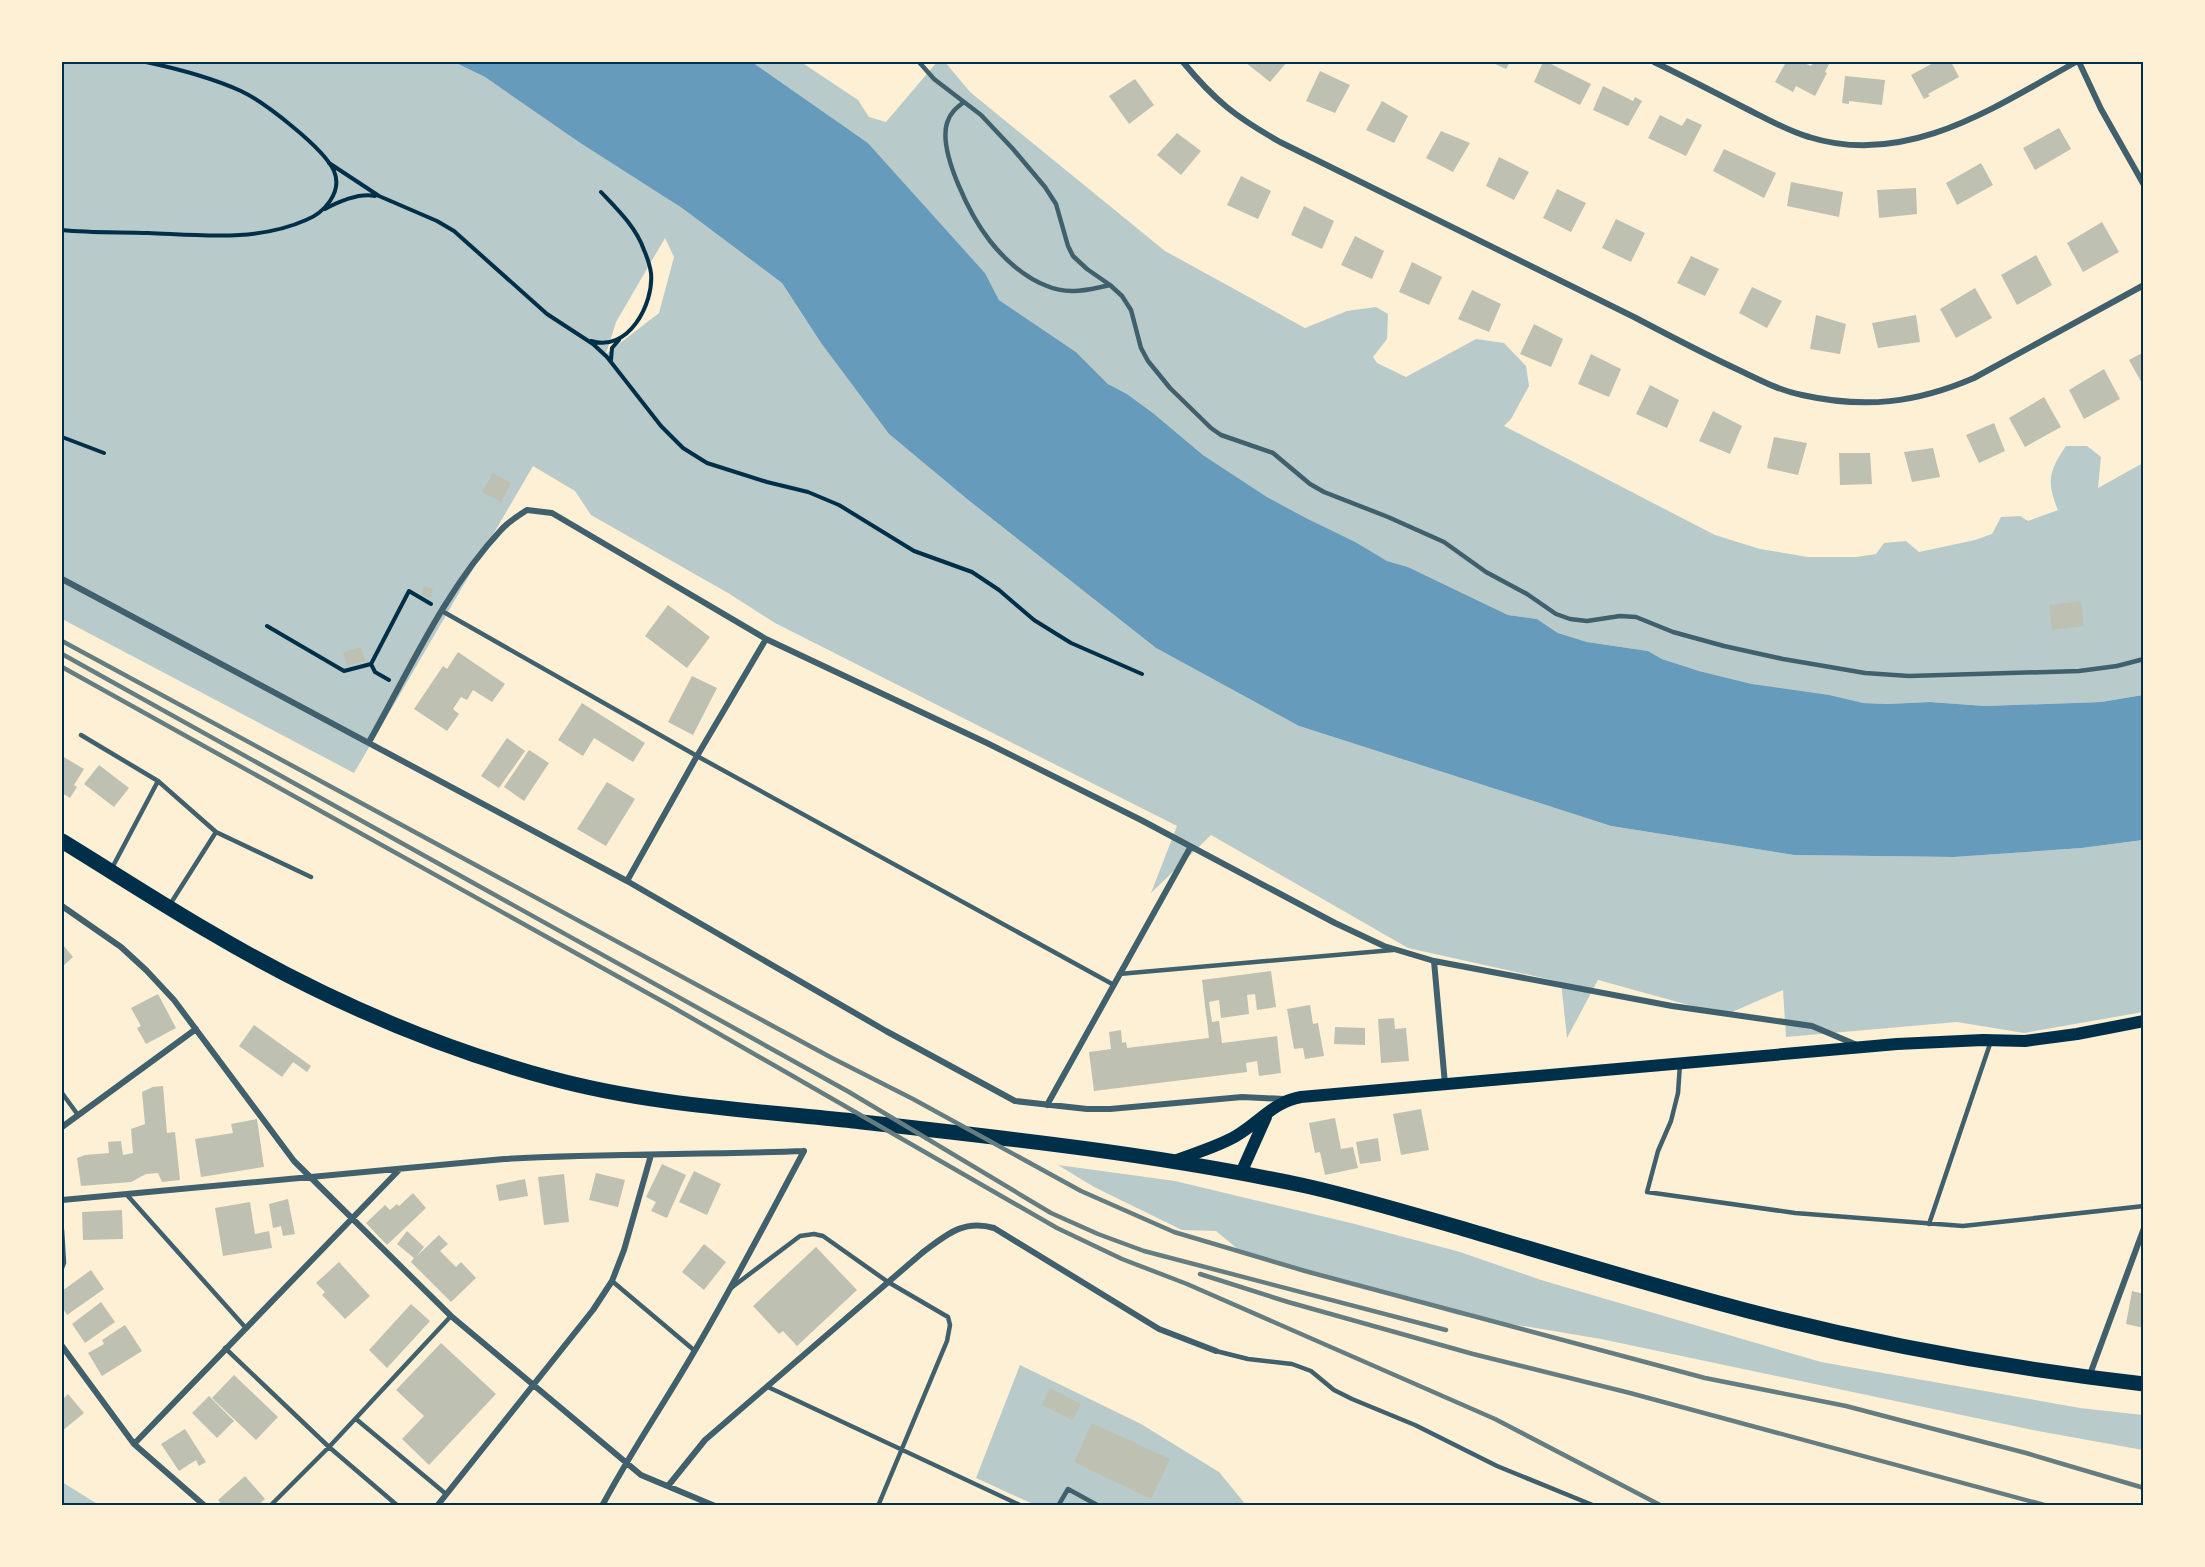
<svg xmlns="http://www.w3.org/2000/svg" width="2205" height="1567" viewBox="0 0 2205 1567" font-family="'Fira Sans',sans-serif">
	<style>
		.green { fill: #b9caca; fill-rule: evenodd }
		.water { fill: #669bbc }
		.building { fill: #bec0b2 }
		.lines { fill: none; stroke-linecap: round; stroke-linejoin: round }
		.path { stroke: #003049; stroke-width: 4 }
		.service { stroke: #3f606c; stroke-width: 4.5 }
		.minor { stroke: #3f606c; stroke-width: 6 }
		.secondary { stroke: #003049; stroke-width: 12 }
		.primary { stroke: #003049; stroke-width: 15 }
		.rail { stroke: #657d81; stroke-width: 4.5 }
		.neatline { fill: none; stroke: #003049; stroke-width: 2 }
	</style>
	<rect width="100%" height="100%" fill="#fdf0d5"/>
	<!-- green -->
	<path class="green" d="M62,62H454L485,77L682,208L782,283L821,343L889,434L967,499L1156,648L1299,726L1611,826L1794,855L1954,857L2082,848L2143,840V1012L2024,1033L1957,1022L1786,1037L1783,990L1725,1015L1598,980L1567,1038L1561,982L1408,948L1211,835L1151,893L1177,826L775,623L728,593L591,515L575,491L533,466L354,773L62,619ZM665,238L674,257L659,313L606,354L616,322Z
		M752,62H801L858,100L869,117L886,122L937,62H945L970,92L1165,251L1305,328L1347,311L1376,307L1388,314L1387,339L1373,357L1377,363L1406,377L1476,339L1504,343L1526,366L1529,386L1511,419L1504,426L1715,535L1760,549L1808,557H1856L1876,554L1884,543L1906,541L1919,552L1975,540L1992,534L2001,517L2020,516L2028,521L2058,510C2046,481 2049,471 2066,446H2087L2101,457L2098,488L2143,463V695L2101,702L1985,706L1930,702L1887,704L1863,703L1752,684L1699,671L1662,659L1648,651L1587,642L1558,633L1537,619L1508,615L1408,567L1387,561L1267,497L1203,455L1153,413L1127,394L1108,384L1076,352L999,300L985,273L868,143Z
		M1058,1165L1175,1181L1355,1224L1460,1252L1541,1280L1821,1362L2080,1408L2143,1415V1450L2038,1431L1601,1339L1458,1315L1290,1266L1245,1255L1216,1231L1182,1230L1094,1187Z
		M1020,1365L1141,1424L1219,1472L1246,1505H1035L976,1478Z
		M62,1482L99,1505H62Z"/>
	<!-- water -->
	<path class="water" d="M454,62H752L868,143L985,273L999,300L1076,352L1108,384L1127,394L1153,413L1203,455L1267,497L1308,519L1355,542L1387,561L1408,567L1508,615L1537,619L1558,633L1587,642L1648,651L1662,659L1699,671L1752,684L1829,695L1863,703L1887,704L1930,702L1985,706L2101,702L2143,695V840L2082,848L1954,857L1794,855L1611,826L1299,726L1156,648L967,499L889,434L821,343L782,283L682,208L579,142L485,77Z"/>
	<!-- building -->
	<path class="building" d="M1245,62H1287L1270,82Z
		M1491,62H1510L1506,69Z
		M1543,62H1547L1591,84L1580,105L1534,82Z
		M1786,62H1802L1811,66L1814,62H1830L1825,72L1827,73L1815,96L1796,86L1793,92L1775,82Z
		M1935,62H1951L1959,77L1928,94L1930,96L1924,99L1911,75Z
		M1320,71L1350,85L1335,113L1306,101Z
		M1845,76L1885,80L1882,105L1849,101V104L1842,103Z
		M1135,79L1154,105L1129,124L1109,96Z
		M1603,86L1633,101L1635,97L1642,101L1628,126L1593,110Z
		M1382,101L1408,116L1394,143L1366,130Z
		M1660,115L1682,126L1687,118L1702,125L1686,156L1648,138Z
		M2059,128L2071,149L2035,170L2023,148Z
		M1441,131L1470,143L1453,172L1426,158Z
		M1177,133L1201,151L1181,175L1157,155Z
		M1724,149L1776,173L1764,198L1713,171Z
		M1499,157L1529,172L1514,200L1486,186Z
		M1981,163L1993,185L1957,205L1946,183Z
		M1241,176L1271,191L1258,219L1227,205Z
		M1791,182L1843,192L1839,217L1787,206Z
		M1916,188L1917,214L1879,218L1877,190Z
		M1557,189L1586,203L1571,232L1543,218Z
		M1304,206L1334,221L1322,249L1291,235Z
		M1616,219L1645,233L1631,262L1602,248Z
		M2102,222L2119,252L2083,272L2067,243Z
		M1355,236L1384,251L1372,279L1341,265Z
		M2036,255L2052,285L2017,305L2001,275Z
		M1691,256L1719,269L1705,296L1677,283Z
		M1412,262L1442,277L1429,305L1399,292Z
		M1752,287L1782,301L1767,328L1739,313Z
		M1975,288L1992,318L1956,338L1940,309Z
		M1472,290L1501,304L1489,332L1458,319Z
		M1816,315L1846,324L1840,354L1810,349Z
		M1916,315L1920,342L1878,348L1872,323Z
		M1534,324L1563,339L1551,367L1520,354Z
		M2144,352V387L2129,360Z
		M1591,354L1621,369L1609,397L1578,384Z
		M2104,369L2120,399L2084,419L2069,390Z
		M1650,385L1679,400L1667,428L1636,414Z
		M2044,397L2061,427L2025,447L2009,418Z
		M1713,411L1742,426L1730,454L1699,441Z
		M1994,423L2005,451L1979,463L1966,435Z
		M1774,437L1807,443L1798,475L1767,468Z
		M1933,448L1940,477L1912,482L1904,452Z
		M1839,453H1870L1872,484L1840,485Z
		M493,473L511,483L501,502L482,492Z
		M424,586L433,589L430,598L421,594Z
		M2081,601L2084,626L2052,630L2049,605Z
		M668,605L710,637L687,668L645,636Z
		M361,647L365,661L347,666L343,652Z
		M458,652L505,684L492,702L473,690L467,700L461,697L453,709L459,714L447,731L414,709L443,666L447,669Z
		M692,676L717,688L693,735L668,722Z
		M582,703L645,743L633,762L594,738L583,756L558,740Z
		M507,738L525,751L499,788L481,776Z
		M529,750L549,763L524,801L504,787Z
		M62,756L84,769L74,785L77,787L70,798L62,793Z
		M99,765L129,788L114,807L84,784Z
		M607,782L635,799L606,846L577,829Z
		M63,945L73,957L62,967V946Z
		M1271,971L1276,1007L1257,1010L1255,994L1247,995L1249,1014L1221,1018L1219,1000L1209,1002L1212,1022L1219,1021L1222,1043L1277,1036L1281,1073L1259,1076L1257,1061L1246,1063L1247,1072L1094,1091L1089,1052L1111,1049L1109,1032L1121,1030L1122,1043L1126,1042L1127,1048L1209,1038L1202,980Z
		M158,994L176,1028L146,1044L137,1028L141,1026L131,1008Z
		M1310,1005L1313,1024L1318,1023L1324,1056L1305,1059L1303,1048L1294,1049L1287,1009Z
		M1394,1018L1395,1029L1406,1028L1409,1061L1381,1063L1378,1019Z
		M254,1025L311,1066L307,1072L293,1062L282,1077L239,1046Z
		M1335,1027L1365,1028V1045L1334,1044Z
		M163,1086L167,1133L175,1132L180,1180L162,1182L158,1173L146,1174L131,1182L81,1186L77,1158L85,1155L109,1153L108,1142L121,1141L123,1155L133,1153L131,1129L145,1124L142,1092L153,1087Z
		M1421,1109L1429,1150L1401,1155L1393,1114Z
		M1335,1118L1341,1149L1353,1147L1358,1168L1325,1175L1320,1152L1315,1153L1309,1123Z
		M257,1119L264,1167L201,1177L195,1139L233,1133L231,1124Z
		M1378,1138L1381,1161L1360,1164L1356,1142Z
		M662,1164L686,1175L667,1218L651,1211L656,1202L646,1197Z
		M694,1171L721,1184L707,1215L679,1202Z
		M596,1173L625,1180L618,1207L589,1200Z
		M564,1174L569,1222L544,1225L538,1177Z
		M525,1179L528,1196L499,1201L496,1185Z
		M413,1193L426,1208L387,1245L366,1223L385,1205L390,1210L397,1204L399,1206Z
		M288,1199L295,1234L283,1236L281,1226L273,1228L269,1204Z
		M250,1202L255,1234L269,1231L272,1248L223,1256L215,1208Z
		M122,1210L123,1239L83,1240L82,1212Z
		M407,1231L424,1247L417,1256L439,1235L448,1244L440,1251L456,1267L461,1262L476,1278L451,1302L411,1262L414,1258L397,1244Z
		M704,1244L726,1262L704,1290L682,1272Z
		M816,1247L857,1290L797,1346L783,1331L779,1334L753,1306Z
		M339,1262L370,1296L345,1319L322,1295L325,1292L316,1283Z
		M91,1270L104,1289L67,1315L62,1307V1291Z
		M2132,1291L2144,1294V1328L2126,1324Z
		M101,1302L115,1322L85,1343L72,1324Z
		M411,1304L430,1321L387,1368L369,1350Z
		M125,1325L142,1351L102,1376L88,1353L104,1344L102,1340Z
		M441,1343L496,1394L429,1465L402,1439L424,1416L396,1390Z
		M234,1375L278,1417L256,1440L212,1398Z
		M1050,1388L1081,1404L1072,1420L1042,1405Z
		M68,1394L84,1413L62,1431V1400Z
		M209,1396L234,1421L217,1438L192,1413Z
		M1092,1423L1170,1459L1151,1499L1074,1462Z
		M185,1429L206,1462L199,1466L196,1460L179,1471L161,1444Z
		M245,1476L265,1499L257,1506H223L218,1500Z"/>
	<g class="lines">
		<!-- path -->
		<path class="path" d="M329,163L379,196L437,221L454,231L547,314L593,344L607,357L661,426L683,448L707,463L767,482L808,492L839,505L914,551L972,572L999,590L1034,620L1071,643L1142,674
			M325,209C340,201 359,193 375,196
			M62,230C90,233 119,232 148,233C200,235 257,242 306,220C324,213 343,192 334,171C324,148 264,102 241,91C210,77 179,69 146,62
			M591,341C628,353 654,304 651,273C650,266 647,257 644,250C636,227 617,209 601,192
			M611,360L612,348L619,340
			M62,437L104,453
			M267,626L344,671L371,664L409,591L431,604
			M371,664L375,672L389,680"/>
		<!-- service -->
		<path class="service" d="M919,62L934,79L981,115L1013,149L1045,187L1056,204L1068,246L1073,256L1087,269L1110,285
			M964,102C956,108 950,113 947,123C938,152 971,217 990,241C1004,259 1025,278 1047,286C1067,295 1089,290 1110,285L1122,296L1131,310L1141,348L1148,361L1170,388L1211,428L1221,435L1273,453L1310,484L1324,492L1388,517L1444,542L1486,572L1527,594L1556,614L1570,619L1587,621L1620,616L1636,617L1673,632L1724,646L1783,659L1865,673L1909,676L2079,671L2117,666L2144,659
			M442,611L697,756L1114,985
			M81,735L158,781L112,868
			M158,781L216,832L311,877
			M169,906L216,832
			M1119,974L1393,950
			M1680,1064L1678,1093L1671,1121L1658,1151L1647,1192L1795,1213L1963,1226L2144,1206
			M62,1093L78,1115
			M127,1195L245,1327
			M1929,1224L1991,1041
			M62,1230L64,1263L62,1268
			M612,1281L695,1351
			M731,1288L800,1236L814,1234L823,1236L888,1282L948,1317L950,1325L947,1341L878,1506
			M225,1348L329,1447L398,1506
			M1216,1351L1248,1359L1292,1364L1311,1371L1334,1390L1352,1399L1415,1425L1497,1466L1595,1506
			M768,1387L1022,1506
			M356,1419L446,1494
			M270,1506L329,1447L451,1316
			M1058,1506L1068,1489L1099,1506"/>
		<!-- minor -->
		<path class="minor" d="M1183,62C1215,101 1236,117 1280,142C1398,200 1516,258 1634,317C1670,336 1706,355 1743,372C1762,381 1781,391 1802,395C1865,409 1916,403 1974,378L2144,285
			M1654,62C1685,77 1716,93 1747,109C1767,119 1788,131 1809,137C1907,168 1995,107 2076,62
			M2079,62L2101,109L2144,185
			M62,579L627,881L886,1031L1015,1101L1087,1109H1110L1242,1097L1284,1099
			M369,742C409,671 445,590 501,530C508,522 518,516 527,510L552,513L766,639L987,743L1141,820L1335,923L1384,946L1434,961L1672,1006L1812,1026L1857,1045
			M627,881L697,756L766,639
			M62,906L121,947L146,970L174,1000L294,1161L451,1316L641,1475L715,1506
			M1434,961L1445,1084
			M1047,1105L1190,848
			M62,1127L196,1029
			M62,1200L504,1159C604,1153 704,1155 804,1151
			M62,1346L134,1444L205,1506
			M2089,1377L2144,1228
			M134,1444L398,1171
			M668,1486L705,1440L922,1253C946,1235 963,1219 994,1228L1159,1329L1216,1351
			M437,1506L593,1310L612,1281L624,1250L651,1155
			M602,1506C630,1453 664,1404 694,1352C733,1286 768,1218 804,1151"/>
		<!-- secondary -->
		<path class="secondary" d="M1174,1161C1195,1153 1217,1147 1236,1136C1260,1122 1273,1102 1301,1097L1897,1044L1983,1040L2025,1041L2077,1034L2144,1021
			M1241,1173L1266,1117"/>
		<!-- primary -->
		<path class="primary" d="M62,841C111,871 160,903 210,932C316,995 432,1046 550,1078C649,1105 751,1110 853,1121C1006,1138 1155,1154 1306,1186C1359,1198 1412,1214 1464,1229C1548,1254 1631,1279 1715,1302C1856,1341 1998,1367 2144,1384"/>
		<!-- rail -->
		<path class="rail" d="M62,641L832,1058L913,1099L1081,1191L1174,1232L1305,1271L1705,1378L1846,1406L1907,1422L2026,1453L2144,1488
			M62,654L849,1092L1051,1213L1098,1234L1144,1251L1446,1330
			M62,667L669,1005L1057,1228L1122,1259L1187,1284L1495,1419L1662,1506
			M1200,1274L1288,1302L1473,1354L1630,1393L2048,1506"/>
	</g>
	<!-- border -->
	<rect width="2205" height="1567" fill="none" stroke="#fdf0d5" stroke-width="126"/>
	<rect x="63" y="63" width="2079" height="1441" class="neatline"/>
</svg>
